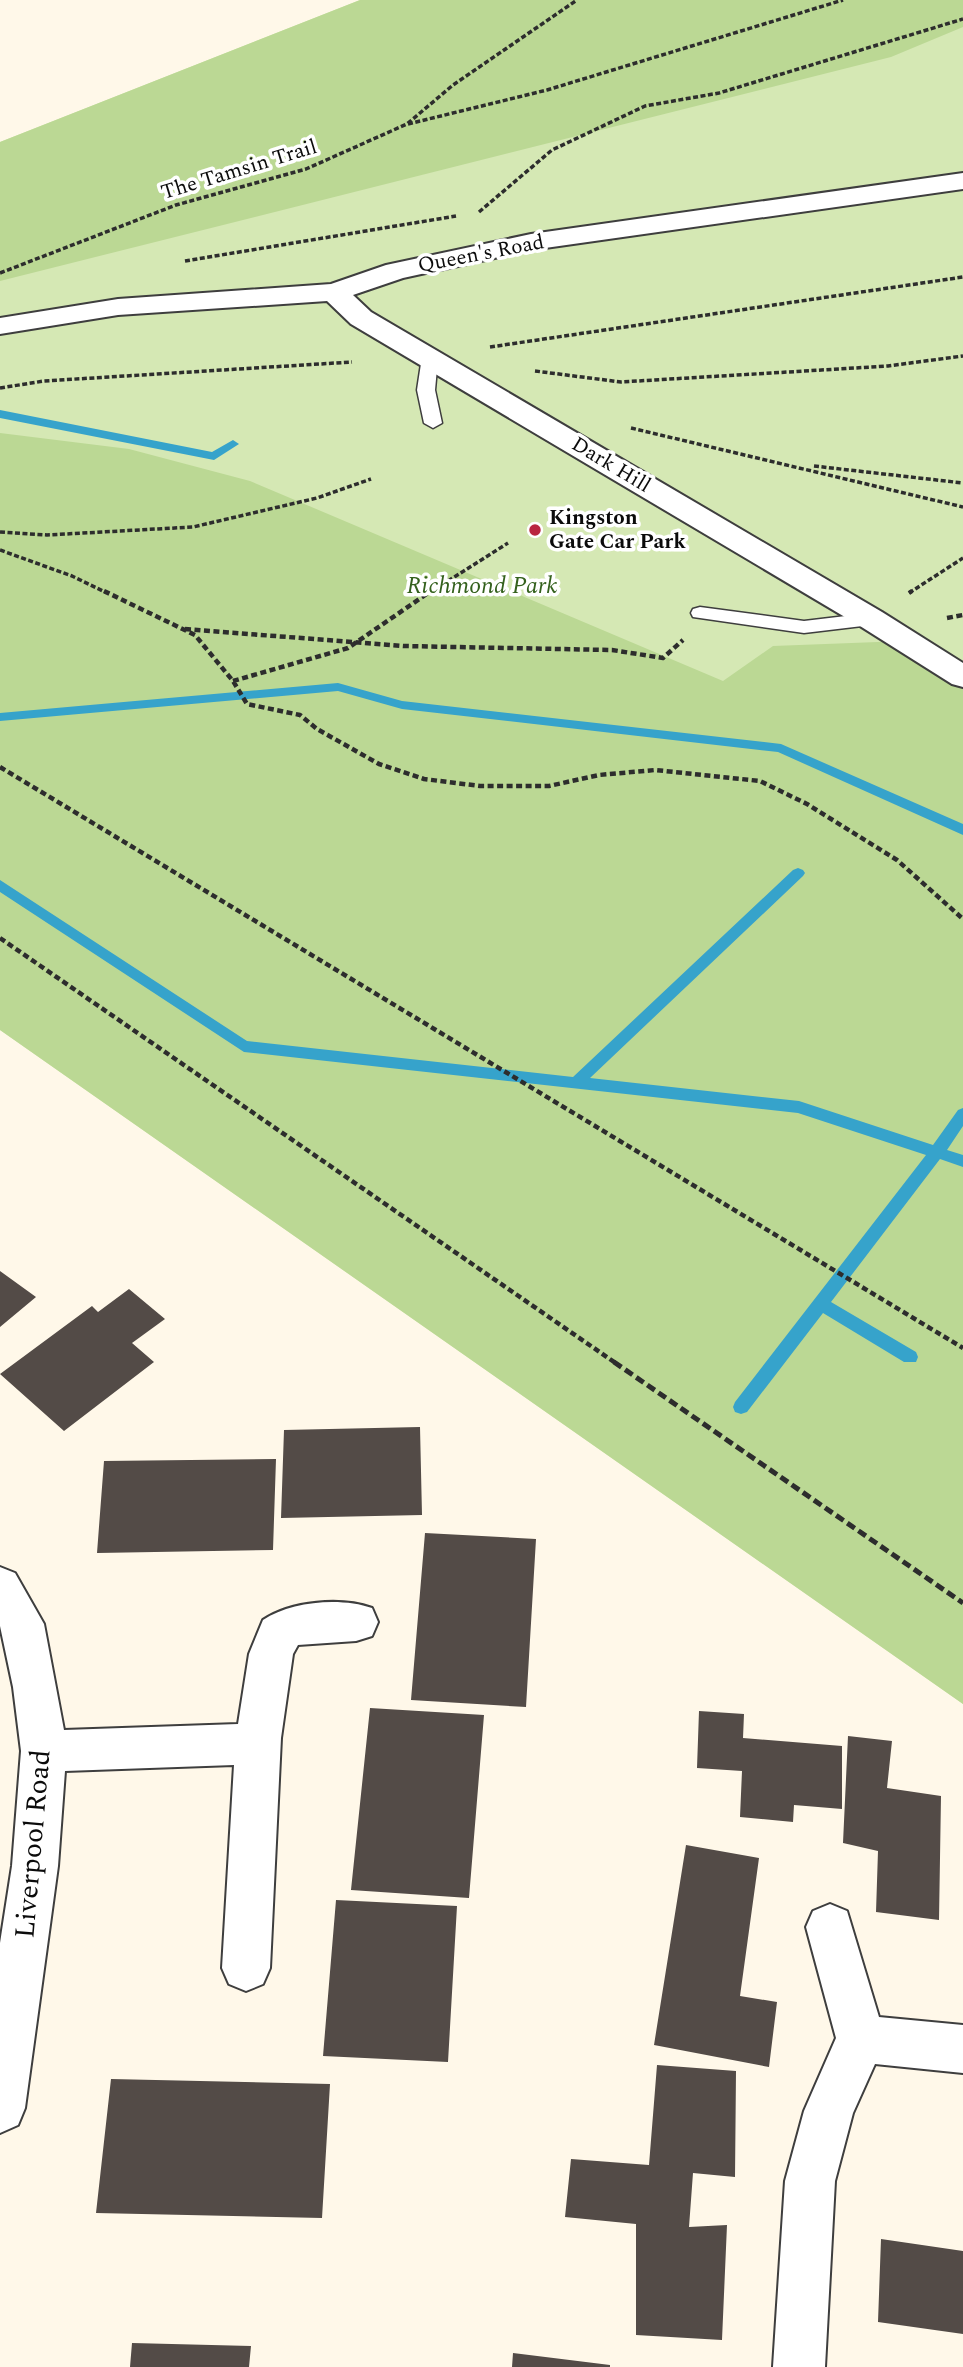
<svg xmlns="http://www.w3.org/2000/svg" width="963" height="2367" viewBox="0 0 963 2367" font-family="Spectral,serif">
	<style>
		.green { fill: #d5e8b4 }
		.forest { fill: #bbd894 }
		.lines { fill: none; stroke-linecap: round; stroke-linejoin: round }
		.stream { fill: #36a3cb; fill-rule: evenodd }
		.building { fill: #534b47 }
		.service-casing { stroke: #3e3e3e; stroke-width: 3 }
		.minor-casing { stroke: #3e3e3e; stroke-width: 4 }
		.path-far2 { stroke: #2d2d2d; stroke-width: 3.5; stroke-dasharray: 5 2.5; stroke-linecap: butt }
		.path-far1 { stroke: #2d2d2d; stroke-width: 4.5; stroke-dasharray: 6 3.5; stroke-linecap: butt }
		.path { stroke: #2d2d2d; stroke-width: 5; stroke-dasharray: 9 4.5; stroke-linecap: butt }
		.service { fill: #fff; fill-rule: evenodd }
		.minor { fill: #fff; fill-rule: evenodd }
		.poi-dot { fill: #b9253f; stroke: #fff; stroke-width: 2.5 }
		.labels { text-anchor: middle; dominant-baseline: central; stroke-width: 7; stroke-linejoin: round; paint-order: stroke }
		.far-street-label { font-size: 21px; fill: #0b0b0b; stroke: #fff }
		.far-poi-label { font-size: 21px; font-weight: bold; fill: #0b0b0b; stroke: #fff; text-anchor: start }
		.park-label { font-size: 24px; font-style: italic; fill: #34611d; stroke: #fff }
		.near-street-label { font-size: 28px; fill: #0b0b0b; stroke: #fff }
	</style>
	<rect width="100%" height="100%" fill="#fff8e9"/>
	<!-- green -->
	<path class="green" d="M360,0H963V1704L0,1030V142Z"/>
	<!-- forest -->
	<path class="forest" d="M360,0H963V27L891,57L0,281V142Z
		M0,433L129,449L250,481L723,681L773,646L904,641L963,677V1704L0,1030Z"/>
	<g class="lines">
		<!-- stream -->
		<path class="stream" d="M0,410L212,452L233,440L239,444L214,460L0,418Z
			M338,683L402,701L781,744L963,824V835L778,752L402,709L338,691L0,721V713Z
			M798,868L803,870L805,873L803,876L590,1078L799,1101L933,1145L958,1110L963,1108V1126L947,1150L963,1155V1167L940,1159L831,1302L916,1352L918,1357L916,1362H904L823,1313L747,1412L741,1414L735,1412L733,1407L735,1402L926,1155L798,1113L244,1052L0,892V880L247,1041L573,1077L793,870Z"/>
	</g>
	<!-- building -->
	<path class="building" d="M0,1271L36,1297L0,1327Z
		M129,1289L165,1319L132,1343L154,1362L64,1431L0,1374L92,1306L98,1312Z
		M420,1427L422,1515L281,1518L284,1430Z
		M276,1459L273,1550L97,1553L104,1461Z
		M425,1533L536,1539L526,1707L411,1700Z
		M370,1708L484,1715L469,1898L351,1890Z
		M699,1711L744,1714L743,1738L842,1746V1809L794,1805L793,1822L740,1817L742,1771L697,1768Z
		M848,1736L892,1741L887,1788L941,1796L939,1920L876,1912L878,1851L843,1843Z
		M686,1845L759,1858L740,1996L777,2002L769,2067L654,2045Z
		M336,1900L457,1906L448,2062L323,2056Z
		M657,2065L736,2071L735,2177L693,2173L689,2227L727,2225L722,2340L636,2335V2224L565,2217L571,2159L649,2165Z
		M111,2079L330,2084L322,2218L96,2213Z
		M881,2239L963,2251V2334L878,2322Z
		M132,2343L251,2346L249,2367H130Z
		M513,2353L610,2365V2367H512Z"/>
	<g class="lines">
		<defs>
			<path id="service" d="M430,352L438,357L435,390L442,423L433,428L424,423L417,390L422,357Z
				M700,607L804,621L871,613L880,619L871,625L804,633L693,617L691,613L693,609Z"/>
			<path id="minor" d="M963,173V189L531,250L403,278L353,295L371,312L882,612L963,663V687L952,684L860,626L351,324L327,301L118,315L0,334V318L118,299L331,284L386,265L531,234Z
				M0,1567L15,1573L44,1624L64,1730L238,1724L249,1654L263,1620C291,1601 341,1597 372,1608L378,1622L372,1636L356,1641L298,1645L293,1654L281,1738L270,1968L263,1984L246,1991L229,1984L222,1968L234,1765L65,1771L58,1866L25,2108L18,2125L0,2133V1943L12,1866L21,1751L13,1687L0,1626Z
				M830,1904L847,1911L879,2017L963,2025V2073L875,2064L853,2113L835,2181L825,2367H773L785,2181L804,2111L836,2038L806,1927L813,1911Z"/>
		</defs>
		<!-- service casing -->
		<use href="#service" class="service-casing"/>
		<!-- minor casing -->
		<use href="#minor" class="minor-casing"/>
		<!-- path-far2 -->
		<path class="path-far2" d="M408,124L547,90L843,0
			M479,212L552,150L645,106L719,93L963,19
			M185,261L456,216
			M0,273L176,205L306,169L407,124L453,85L577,0
			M490,347L963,277
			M535,371L621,382L888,366L963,356
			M0,388L44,381L352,362
			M631,428L963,507
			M814,466L963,483
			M0,532L47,535L193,527L317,498L371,479
			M0,550L72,576L107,593
			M429,593L508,543
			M909,593L963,558"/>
		<!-- path-far1 -->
		<path class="path-far1" d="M104,591L195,635L233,681L247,704L300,715L317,729L379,764L424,779L480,786H549L599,775L655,770L760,781L807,804L897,860L963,919
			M909,593L912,591
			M947,618L963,615
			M185,629L403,646L612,650L663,658L683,640
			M233,681L348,648L431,591
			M0,767L963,1348
			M0,938L617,1364"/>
		<!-- path -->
		<path class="path" d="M614,1362L963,1603"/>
		<!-- service -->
		<use href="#service" class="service"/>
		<!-- minor -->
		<use href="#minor" class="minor"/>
	</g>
	<!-- markers -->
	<circle class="poi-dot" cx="535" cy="530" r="7"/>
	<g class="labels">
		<!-- far-street labels -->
		<g class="far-street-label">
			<text transform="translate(239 170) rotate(-17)">The Tamsin Trail</text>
			<text transform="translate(481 254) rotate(-11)">Queen's Road</text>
			<text transform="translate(611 465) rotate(31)">Dark Hill</text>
		</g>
		<!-- far-poi labels -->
		<g class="far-poi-label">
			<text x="549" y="518">Kingston<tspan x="549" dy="24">Gate Car Park</tspan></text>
		</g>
		<!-- park labels -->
		<g class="park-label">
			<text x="482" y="586">Richmond Park</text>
		</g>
		<!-- near-street labels -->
		<g class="near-street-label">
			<text transform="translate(33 1844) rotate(-85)">Liverpool Road</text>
		</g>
	</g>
</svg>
